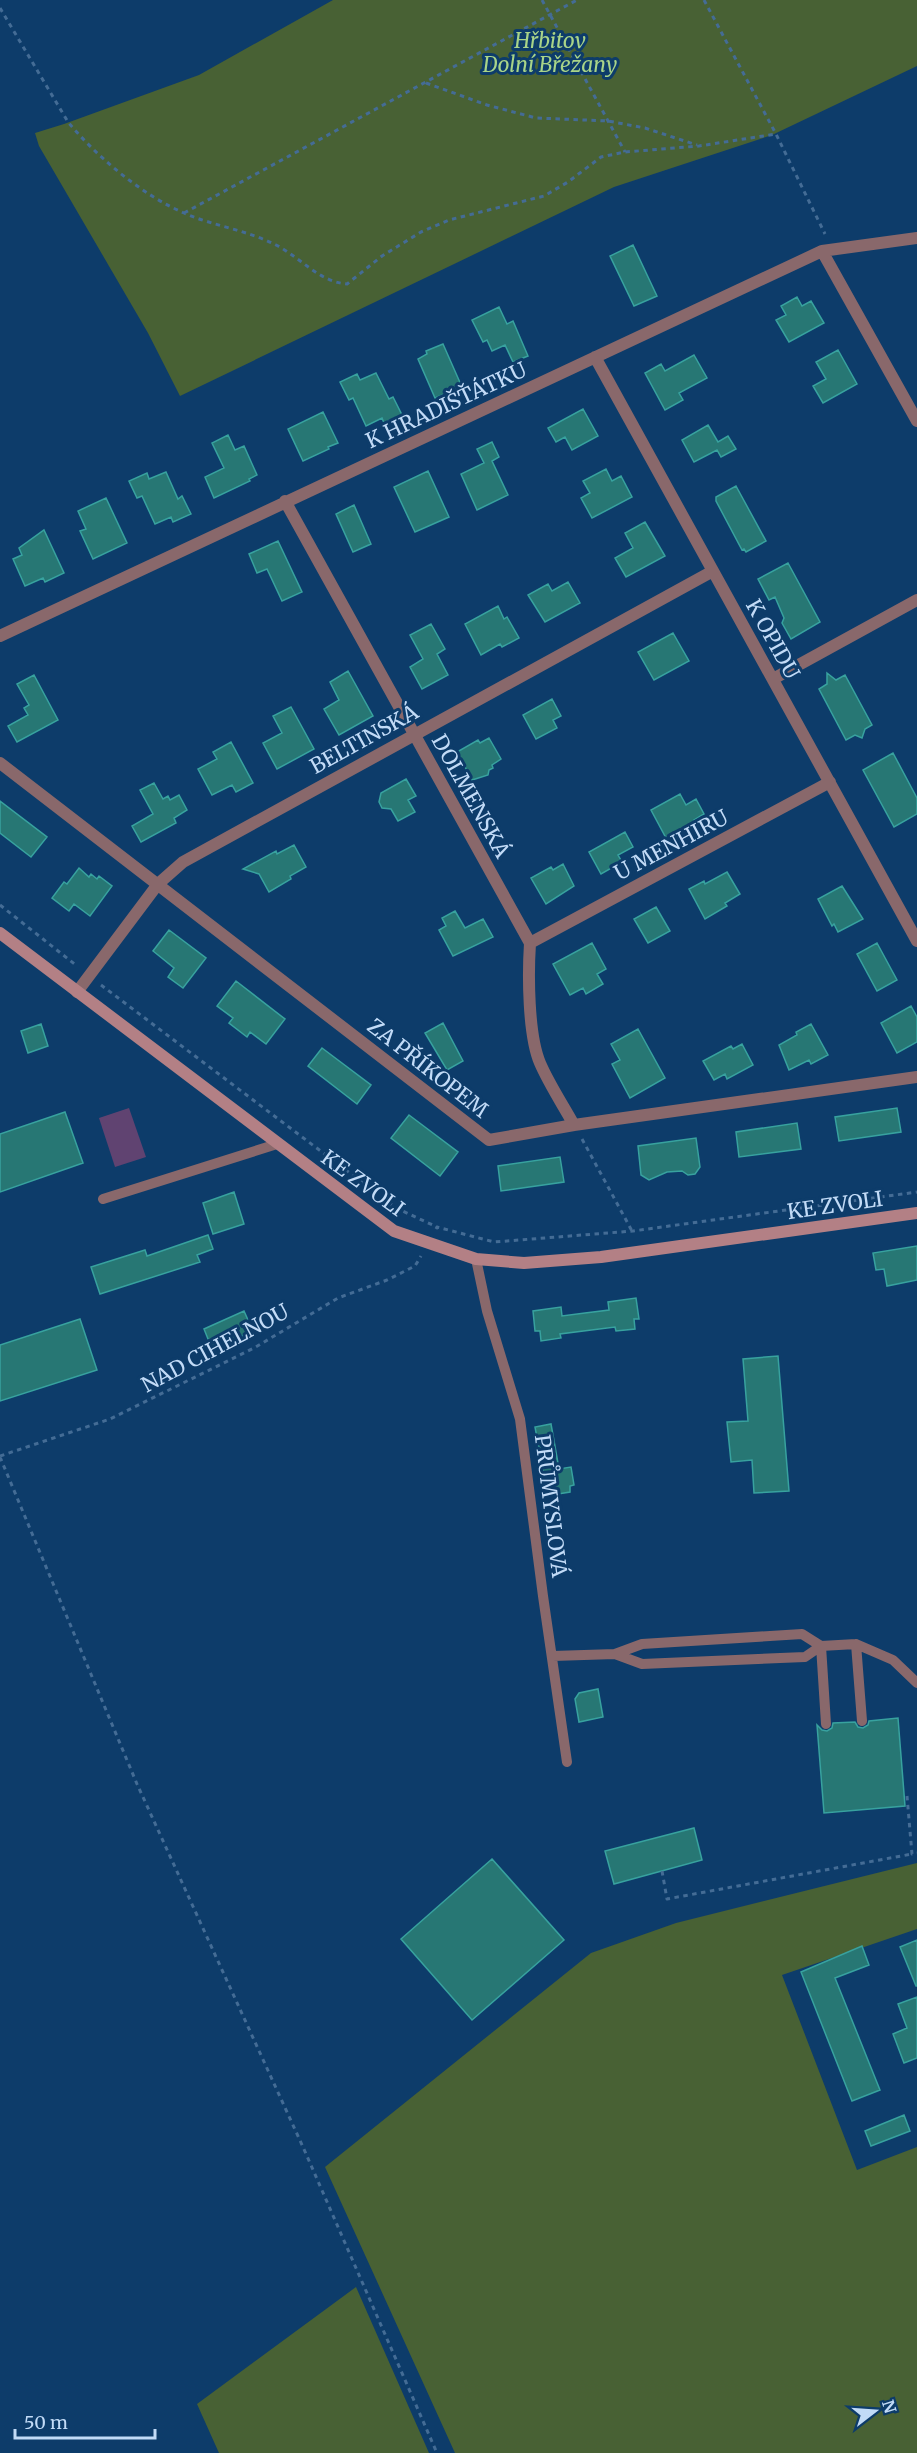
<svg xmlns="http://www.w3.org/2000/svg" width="917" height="2453" viewBox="0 0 917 2453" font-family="Merriweather,serif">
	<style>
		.green { fill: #486134 }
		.water { fill: #604371 }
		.building { fill: #277774; stroke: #38a29f; stroke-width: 1.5 }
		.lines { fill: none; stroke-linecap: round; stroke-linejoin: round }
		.path { stroke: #446c95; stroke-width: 3; stroke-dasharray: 4.5 4.5; stroke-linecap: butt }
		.lane { stroke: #89686b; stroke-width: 10 }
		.street { stroke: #89686b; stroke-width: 12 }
		.secondary { stroke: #b38085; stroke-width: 12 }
		.labels { text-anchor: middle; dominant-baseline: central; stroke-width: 6; stroke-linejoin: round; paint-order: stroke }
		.park-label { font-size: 21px; font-style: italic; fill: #a9d488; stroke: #0d3c6a }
		.street-label { font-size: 21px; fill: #c2dbf7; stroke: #0d3c6a }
	</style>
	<rect width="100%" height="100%" fill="#0d3c6a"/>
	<!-- green -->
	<path class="green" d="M333,0H917V66L772,135L614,187L180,396L148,333L39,146L35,133L64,124L199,75Z
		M917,1863V1929L782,1975L857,2170L917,2147V2453H455L325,2167L591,1953L676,1923Z
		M356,2287L429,2453H219L197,2404Z"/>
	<!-- water -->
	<path class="water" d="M129,1108L146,1157L115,1167L99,1118Z"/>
	<!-- building -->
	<path class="building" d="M633,245L657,296L634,306L610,256Z
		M797,297L802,306L811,301L824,323L789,342L776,320L786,315L781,306Z
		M499,307L507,324L513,321L528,356L513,362L505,345L492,351L487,340L483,342L472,320Z
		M443,344L462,387L435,398L418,359L427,354L426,351Z
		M838,350L857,384L823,403L813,386L826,379L816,362Z
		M694,355L707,378L679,393L683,400L665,410L645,373L661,364L665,371Z
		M376,373L389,399L393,397L402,415L384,423L382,418L366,426L353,398L349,400L340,382L357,374L360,380Z
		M583,409L598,436L572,450L565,437L556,442L548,428Z
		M323,412L338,443L328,447L329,449L303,461L288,429Z
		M708,425L718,442L728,436L736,449L721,457L717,450L694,462L682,440Z
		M228,435L235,450L244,446L257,475L249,479L250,481L214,498L205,477L224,468L212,443Z
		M492,442L499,457L492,461L508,495L477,510L461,474L484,463L477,449Z
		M606,469L612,481L621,476L632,497L592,518L581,498L590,493L583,481Z
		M428,471L449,517L415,532L394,487Z
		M166,472L178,499L182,496L191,514L173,522L171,517L155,524L142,496L137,498L129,481L147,473L149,479Z
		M736,486L766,541L746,552L744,549L742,550L716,501V497Z
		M106,498L127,543L93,559L80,531L86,529L78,511Z
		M354,505L371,544L353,552L336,514Z
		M645,522L665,556L626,577L615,558L633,548L625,533Z
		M44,530L64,573L45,582L43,578L25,586L13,559L22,555L19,548Z
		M278,541L302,592L282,601L267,569L257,573L249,554Z
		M788,563L820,622L791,639L782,623L784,618L775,597L769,600L758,579Z
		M568,582L580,603L545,622L528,595L548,584L552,591Z
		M498,606L504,619L507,617L519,638L502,647L500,644L481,655L465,624Z
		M431,624L445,649L437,654L448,675L422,689L410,667L423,659L410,635Z
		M673,633L689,661L654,680L638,652Z
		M348,671L373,716L339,735L324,709L339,700L330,682Z
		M827,673L836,680L845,675L872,725L865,729L862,738L855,735L846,740L819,689L827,684Z
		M34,675L58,720L17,742L8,726L28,715L24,708L29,705L17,684Z
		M552,699L561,716L553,720L557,728L536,739L523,715Z
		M291,707L314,749L277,769L263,743L282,733L273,716Z
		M489,738L501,759L492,765L493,768L489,770L488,775L472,780L457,752L478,740L480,743Z
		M231,742L253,783L236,792L232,785L212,795L198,769L217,759L213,752Z
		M893,753L917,798V814L894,827L863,770Z
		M406,779L416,796L408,800L415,812L398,821L391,809L382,808L379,802L381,793Z
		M154,783L163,799L168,796L170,800L179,795L187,810L174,818L176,823L141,842L132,826L153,814L140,790Z
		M680,794L686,805L696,799L704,814L694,820L695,822L666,838L651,810Z
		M0,801L47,837L31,857L0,833Z
		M625,832L633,847L618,855L622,862L601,874L589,852Z
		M294,845L306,867L290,876L291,879L269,892L259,874L243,869L276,851L277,854Z
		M563,864L574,886L546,904L531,878L551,867L553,870Z
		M79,868L89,877L91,874L97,879L99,876L112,886L90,916L74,904L69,911L52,898L64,882L67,884Z
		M727,872L740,894L725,903L727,906L705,919L689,889L704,881L705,884Z
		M842,886L863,919L838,932L834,924L832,926L818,899Z
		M656,907L670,931L648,943L634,919Z
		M455,911L465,928L483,919L493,937L453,956L439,930L446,926L442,918Z
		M169,930L206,958L183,988L168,977L174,968L153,951Z
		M592,943L606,969L597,974L603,984L586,994L583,988L570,995L553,964Z
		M877,943L897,980L877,991L857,954Z
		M236,981L285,1019L266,1044L250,1032L247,1037L229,1023L233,1018L217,1006Z
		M911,1006L917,1017V1042L897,1053L881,1023Z
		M443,1023L463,1061L447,1070L425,1033Z
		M41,1024L48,1046L28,1053L21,1031Z
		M811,1024L828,1055L811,1064L809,1060L789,1070L779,1045L797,1035L796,1032Z
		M638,1029L665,1078L630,1098L612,1064L620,1060L611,1044Z
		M742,1044L753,1065L727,1079L725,1074L714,1080L703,1061L731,1046L733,1049Z
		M322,1048L371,1085L357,1104L308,1066Z
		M897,1108L901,1132L839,1141L835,1117Z
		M65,1112L83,1163L0,1192V1134Z
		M409,1115L458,1152L440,1176L391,1138Z
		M797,1123L801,1149L739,1157L736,1132Z
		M696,1138L700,1167L695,1174L688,1175L682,1171L667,1172L649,1180L641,1175L638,1146Z
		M560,1157L564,1182L501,1191L498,1166Z
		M234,1192L244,1224L213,1234L203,1203Z
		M208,1235L213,1249L197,1255L200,1262L100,1294L91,1267L145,1250L147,1256Z
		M917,1246V1280L887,1286L884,1269L876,1270L873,1253Z
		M636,1298L639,1319H634L635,1329L616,1331L615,1327L560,1334L561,1338L541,1341L540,1331H535L533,1311L561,1307L562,1316L585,1313L609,1310L608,1302Z
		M244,1311L253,1331L212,1349L204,1329Z
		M80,1319L97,1370L0,1401V1345Z
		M778,1356L789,1491L754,1493L752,1460L731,1462L727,1422L748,1421L743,1359Z
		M551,1424L559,1469L571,1467L574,1485L570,1486V1492L552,1495L551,1490L547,1491L535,1427Z
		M598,1689L603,1717L579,1722L575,1699L579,1693Z
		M898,1718L905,1806L824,1813L817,1725L822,1730L827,1731L832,1728L833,1723L855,1722L858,1727L863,1728L868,1725L869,1721Z
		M694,1828L702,1860L614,1884L605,1851Z
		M492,1859L564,1940L472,2020L401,1939Z
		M917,1940V1986H916L900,1947Z
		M862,1946L869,1965L835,1978L880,2090L852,2101L801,1972Z
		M917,1997V2058L904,2063L893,2034L907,2028L898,2004Z
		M904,2115L910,2131L871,2146L865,2131Z"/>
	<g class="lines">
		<!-- path -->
		<path class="path" d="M542,0L625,152
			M704,0L776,134L825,234
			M0,8L68,122C97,157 142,195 184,213C213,226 247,230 276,245C300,257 319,282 347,284L382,256L421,232L449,220L544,196L568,182L601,157L625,152L699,146L776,134
			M426,83L487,105L536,118L608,121L645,128L697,145
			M184,213L577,0
			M0,905L77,966
			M101,985L396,1208L437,1227
			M582,1139L632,1231
			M436,1229L437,1227L494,1242L633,1231L917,1192
			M0,1456L110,1419L254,1348L338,1298L387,1280L415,1266L421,1256
			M0,1457L137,1784L303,2147L437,2453
			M907,1796L912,1854L917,1853
			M662,1871L667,1899L912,1854"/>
		<!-- lane -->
		<path class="lane" d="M103,1199L277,1144
			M476,1259L487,1311L520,1419L543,1596L567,1762
			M856,1644L862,1721
			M821,1646L826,1724
			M615,1654L642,1664L805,1657L821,1646L856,1644L893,1660L917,1683
			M553,1656L615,1654L642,1644L802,1634L821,1646"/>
		<!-- street -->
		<path class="street" d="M822,251L917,421
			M595,357L917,941
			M285,501L530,943C528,974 528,1035 540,1063C549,1084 563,1105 574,1125
			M0,636L822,251L917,238
			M773,679L917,600
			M0,763L489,1140L574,1125L917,1077
			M530,943L830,782
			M77,992L158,884L183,862L713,571"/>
		<!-- secondary -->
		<path class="secondary" d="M0,933L394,1231L476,1259L524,1263L601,1257L917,1213"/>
	</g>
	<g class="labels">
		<!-- park labels -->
		<g class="park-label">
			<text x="550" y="40">Hřbitov<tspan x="550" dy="24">Dolní Břežany</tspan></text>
		</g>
		<!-- street labels -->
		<g class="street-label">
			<text transform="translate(446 405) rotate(-25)">K HRADIŠŤÁTKU</text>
			<text transform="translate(773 639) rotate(61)">K OPIDU</text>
			<text transform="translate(364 739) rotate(-29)">BELTINSKÁ</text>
			<text transform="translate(471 796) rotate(61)">DOLMENSKÁ</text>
			<text transform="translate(671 845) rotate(-28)">U MENHIRU</text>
			<text transform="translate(428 1068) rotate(38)">ZA PŘÍKOPEM</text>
			<text transform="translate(363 1183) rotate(36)">KE ZVOLI</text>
			<text transform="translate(835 1205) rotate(-8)">KE ZVOLI</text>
			<text transform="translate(215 1348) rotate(-28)">NAD CIHELNOU</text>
			<text transform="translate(551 1506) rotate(83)">PRŮMYSLOVÁ</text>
		</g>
	</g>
	<!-- north arrow -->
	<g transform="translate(875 2411) rotate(73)" stroke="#0d3c6a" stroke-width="4.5" paint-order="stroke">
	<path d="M0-4.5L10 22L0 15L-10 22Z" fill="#c2dbf7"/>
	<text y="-9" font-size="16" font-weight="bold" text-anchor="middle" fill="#c2dbf7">N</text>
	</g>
	<!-- scale -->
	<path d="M15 2429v9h140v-9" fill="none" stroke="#c2dbf7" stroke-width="3"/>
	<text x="24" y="2429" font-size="18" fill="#c2dbf7" stroke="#0d3c6a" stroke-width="4.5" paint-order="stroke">50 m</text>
</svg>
